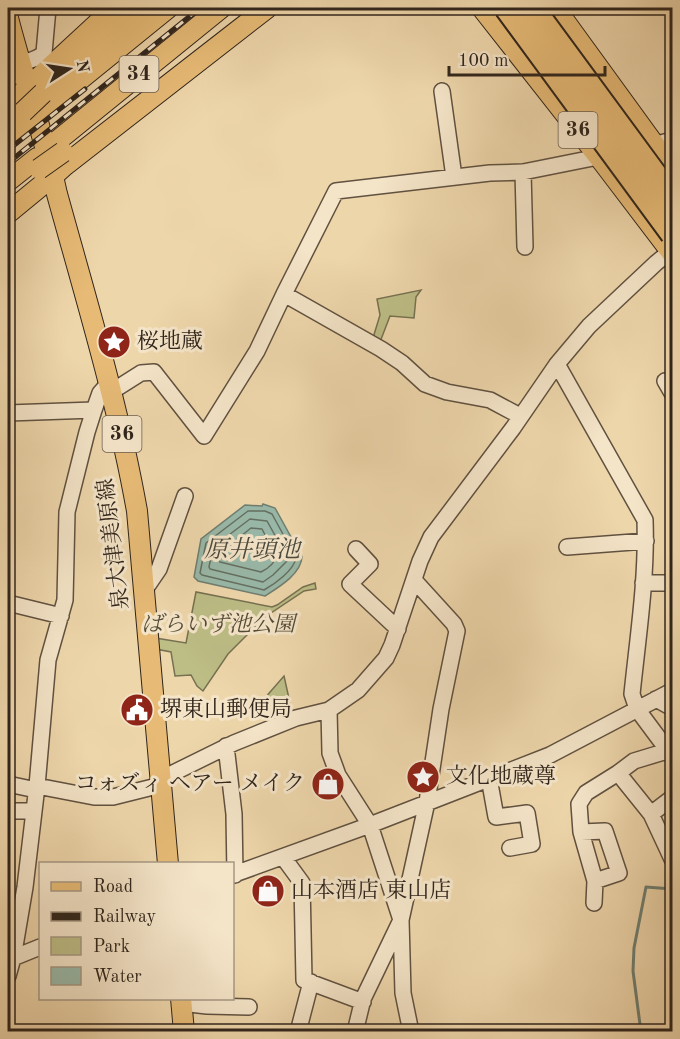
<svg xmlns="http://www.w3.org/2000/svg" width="680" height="1039" viewBox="0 0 680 1039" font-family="'Old Standard TT','Noto Serif JP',serif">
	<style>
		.green { fill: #bdbd86; stroke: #767151; stroke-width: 1.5 }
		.water { fill: #99b9a9; stroke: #6f7e71; stroke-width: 1.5 }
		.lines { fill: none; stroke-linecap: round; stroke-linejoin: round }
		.shore { stroke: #646f62; stroke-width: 1.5 }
		.stream { stroke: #6f7e71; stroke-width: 3 }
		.minor-casing { stroke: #605140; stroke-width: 18 }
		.major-casing { stroke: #30251c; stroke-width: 22 }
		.minor { stroke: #f4e4c8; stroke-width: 15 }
		.major { stroke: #e7bb76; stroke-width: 20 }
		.rail-casing { stroke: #30251c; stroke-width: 5 }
		.rail { stroke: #f4e4c8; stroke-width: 3; stroke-dasharray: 9; stroke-linecap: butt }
		.major-bridge-casing { stroke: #30251c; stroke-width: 22; stroke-linecap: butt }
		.highway-bridge-casing { stroke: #30251c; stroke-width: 26; stroke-linecap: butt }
		.major-bridge { stroke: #e7bb76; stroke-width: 20 }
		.highway-bridge { stroke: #e7bb76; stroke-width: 22 }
		.labels { text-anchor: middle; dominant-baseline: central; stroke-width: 6; stroke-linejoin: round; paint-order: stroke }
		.shield { fill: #f4e4c8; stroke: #6b5e50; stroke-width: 1.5 }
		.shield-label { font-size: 21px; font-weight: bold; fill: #30251c }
		.poi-label { font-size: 22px; fill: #30251c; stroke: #f4e4c8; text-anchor: start }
		.street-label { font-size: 22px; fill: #30251c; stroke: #f4e4c8 }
		.park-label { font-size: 22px; font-style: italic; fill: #534b36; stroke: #f4e4c8 }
		.water-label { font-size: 24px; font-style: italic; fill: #4a4a3f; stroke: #f4e4c8 }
	</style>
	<rect width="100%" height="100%" fill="#eed6ab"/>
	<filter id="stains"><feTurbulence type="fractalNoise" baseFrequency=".00333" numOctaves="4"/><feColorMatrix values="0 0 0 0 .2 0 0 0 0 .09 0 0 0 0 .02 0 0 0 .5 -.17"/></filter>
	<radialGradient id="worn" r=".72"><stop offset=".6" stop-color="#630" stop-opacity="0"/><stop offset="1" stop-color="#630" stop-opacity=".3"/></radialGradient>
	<!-- green -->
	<path class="green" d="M421,290L416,297L414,318L390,316L380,342L373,338L380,315L377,299Z
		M315,583L316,589L304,591L265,617L228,654L203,691L197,686L191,675L175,676L171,652L156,649L155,638L186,643L196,592L272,607L277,605L303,587Z
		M284,676L292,712L285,717L264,699Z"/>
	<!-- water -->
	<path class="water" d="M263,504L275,508L302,557C301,574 279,587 265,596L198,581L194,577L201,539L245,505L262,506Z"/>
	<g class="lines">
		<!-- shore -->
		<path class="shore" d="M248,511H265L272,514L296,558C294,570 275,584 264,590L202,575L200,573L206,543Z
			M250,519L267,521L287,557V561L273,575L263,582L210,569L209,567L213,547Z
			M251,528L262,529L276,556C275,563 267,569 261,572L220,562L219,560L221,552Z"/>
		<!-- stream -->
		<path class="stream" d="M641,1032L633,971L634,948L646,887L672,889"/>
		<defs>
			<path id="minor" d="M8,82C10,77 12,71 15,67C23,60 35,62 44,53L48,8
				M442,91L454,177
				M646,147L672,140
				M523,172L525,247
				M284,294L381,349L402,363L425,384L447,392L490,400L520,416
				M557,364L645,520C647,578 638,636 632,694L637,709L672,756
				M665,381L672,393
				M111,392L141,373L154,372L204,436L257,351L284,294L336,191L490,173L523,172L608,155
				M8,413L94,410
				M567,547L646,541
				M356,549L370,564L350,584L398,629
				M643,583H672
				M144,591L159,569L185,496
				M8,603L61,616
				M656,699L672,708
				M329,710L330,753L338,775L370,825L401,920L403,993L411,1032
				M226,746L234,814L235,875
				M489,778L496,817L527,813L532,844L510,848
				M161,779L234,743L296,718L329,710L358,690L386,658L392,645L420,561L431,537L513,428L557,364L589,326L656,263L672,250
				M8,784L36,790
				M37,786L94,797H113L161,785
				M672,798L651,814L672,859
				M8,811H33
				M651,814L618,773L634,761L667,751
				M581,832L605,831L619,873L595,881
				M283,857L302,883L304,980L363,1002
				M232,875L370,825L550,755L672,691
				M594,903L595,881L581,832L579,804L586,793L618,773
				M8,960L40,947
				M8,976L13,958L25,887L37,786L48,660L65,600L67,512L87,432L94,410L100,393L109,383
				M181,1003L207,1006L249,1007
				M298,1032L311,982
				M355,1032L363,999L401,920L427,802L441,709L457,631L454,624L414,580"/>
			<path id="major" d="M482,8L599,157L672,253
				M555,8L672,169
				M8,18C23,77 44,134 57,194C86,299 118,404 137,511L168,864
				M43,93L136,8
				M8,106L100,21L117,8
				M46,107L168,8
				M8,138L25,123
				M57,141L221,8
				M8,181L37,158
				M8,213L53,176L64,166L267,8
				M181,998L184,1032"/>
		</defs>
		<!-- minor casing -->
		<use href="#minor" class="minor-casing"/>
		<!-- major casing -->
		<use href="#major" class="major-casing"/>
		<!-- minor -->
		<use href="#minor" class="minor"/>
		<!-- major -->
		<use href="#major" class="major"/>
		<defs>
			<path id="rail" d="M8,150L85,89
				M8,163L200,8"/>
		</defs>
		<!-- rail casing -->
		<use href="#rail" class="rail-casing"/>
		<!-- rail -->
		<use href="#rail" class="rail"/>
		<defs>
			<path id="major-bridge" d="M23,112L43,93
				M39,169L63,152"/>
			<path id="highway-bridge" d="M506,8L672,234
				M533,8L672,197"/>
		</defs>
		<!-- major-bridge casing -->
		<use href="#major-bridge" class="major-bridge-casing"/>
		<!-- highway-bridge casing -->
		<use href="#highway-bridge" class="highway-bridge-casing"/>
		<!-- major-bridge -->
		<use href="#major-bridge" class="major-bridge"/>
		<!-- highway-bridge -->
		<use href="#highway-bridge" class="highway-bridge"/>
	</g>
	<!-- icons -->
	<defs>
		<symbol id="sight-disc" viewBox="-11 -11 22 22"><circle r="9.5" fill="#8f2418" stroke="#f4e4c8"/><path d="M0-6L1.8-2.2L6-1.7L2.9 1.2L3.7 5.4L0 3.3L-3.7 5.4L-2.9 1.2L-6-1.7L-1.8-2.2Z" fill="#fff"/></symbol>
		<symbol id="civic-disc" viewBox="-11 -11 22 22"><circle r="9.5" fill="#8f2418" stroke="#f4e4c8"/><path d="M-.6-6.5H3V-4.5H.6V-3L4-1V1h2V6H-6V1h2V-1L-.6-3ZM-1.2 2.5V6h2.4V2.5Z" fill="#fff"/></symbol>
		<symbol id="shop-disc" viewBox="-11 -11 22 22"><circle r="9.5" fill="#8f2418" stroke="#f4e4c8"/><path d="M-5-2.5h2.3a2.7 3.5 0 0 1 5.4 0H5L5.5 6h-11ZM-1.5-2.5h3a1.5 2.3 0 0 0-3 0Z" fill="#fff"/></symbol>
	</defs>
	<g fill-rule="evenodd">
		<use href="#sight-disc" x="95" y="323" width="38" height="38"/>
		<use href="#civic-disc" x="118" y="691" width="38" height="38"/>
		<use href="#sight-disc" x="404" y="758" width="38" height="38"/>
		<use href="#shop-disc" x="309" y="765" width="38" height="38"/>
		<use href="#shop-disc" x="249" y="872" width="38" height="38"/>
	</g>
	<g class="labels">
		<!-- shield labels -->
		<g class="shield">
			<rect x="119.5" y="56" width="39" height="36" rx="4.5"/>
			<rect x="558.5" y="112" width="39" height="36" rx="4.5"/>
			<rect x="102.5" y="416" width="39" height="36" rx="4.5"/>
		</g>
		<g class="shield-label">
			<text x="139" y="74">34</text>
			<text x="578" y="130">36</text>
			<text x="122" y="434">36</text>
		</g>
		<!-- poi labels -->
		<g class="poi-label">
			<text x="137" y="342">桜地蔵</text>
			<text x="160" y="710">堺東山郵便局</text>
			<text x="446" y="777">文化地蔵尊</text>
			<text x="305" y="784" text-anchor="end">コォズィ ヘアー メイク</text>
			<text x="291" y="891">山本酒店 東山店</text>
		</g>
		<!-- street labels -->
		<g class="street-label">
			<text transform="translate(114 544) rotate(-97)">泉大津美原線</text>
		</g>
		<!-- park labels -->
		<g class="park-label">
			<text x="218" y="625">ばらいず池公園</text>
		</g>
		<!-- water labels -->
		<g class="water-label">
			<text x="252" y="551">原井頭池</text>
		</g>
	</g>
	<!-- margin -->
	<rect width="680" height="1039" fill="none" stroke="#eed6ab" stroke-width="30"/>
	<rect x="9" y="9" width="662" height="1021" fill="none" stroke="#30251c" stroke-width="3"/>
	<rect x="15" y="15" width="650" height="1009" fill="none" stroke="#30251c" stroke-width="1.5"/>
	<!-- legend -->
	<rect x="39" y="862" width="195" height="138" fill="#f4e4c8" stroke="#a69883" stroke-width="1.5"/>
	<rect x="51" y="882" width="30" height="9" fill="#e7bb76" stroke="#a69883" stroke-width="1.5"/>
	<text x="93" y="892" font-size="18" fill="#30251c">Road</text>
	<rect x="51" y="912" width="30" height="9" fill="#30251c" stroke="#a69883" stroke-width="1.5"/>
	<text x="93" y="922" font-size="18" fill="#30251c">Railway</text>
	<rect x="51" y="937" width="30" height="18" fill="#bdbd86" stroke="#a69883" stroke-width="1.5"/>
	<text x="93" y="952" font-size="18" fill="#30251c">Park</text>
	<rect x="51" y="967" width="30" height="18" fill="#99b9a9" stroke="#a69883" stroke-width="1.5"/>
	<text x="93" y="982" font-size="18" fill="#30251c">Water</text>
	<!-- north arrow -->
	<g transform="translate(69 69) rotate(78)" stroke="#f4e4c8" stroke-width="4.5" paint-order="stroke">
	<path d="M0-4.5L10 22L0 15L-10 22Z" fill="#30251c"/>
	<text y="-9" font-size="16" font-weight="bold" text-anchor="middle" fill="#30251c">N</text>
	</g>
	<!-- scale -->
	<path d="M449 66v9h156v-9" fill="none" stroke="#30251c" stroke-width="3"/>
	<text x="458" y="66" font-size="18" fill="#30251c" stroke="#f4e4c8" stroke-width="4.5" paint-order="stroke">100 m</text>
	<rect width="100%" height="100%" filter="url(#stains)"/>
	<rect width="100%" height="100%" fill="url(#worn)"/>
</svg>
